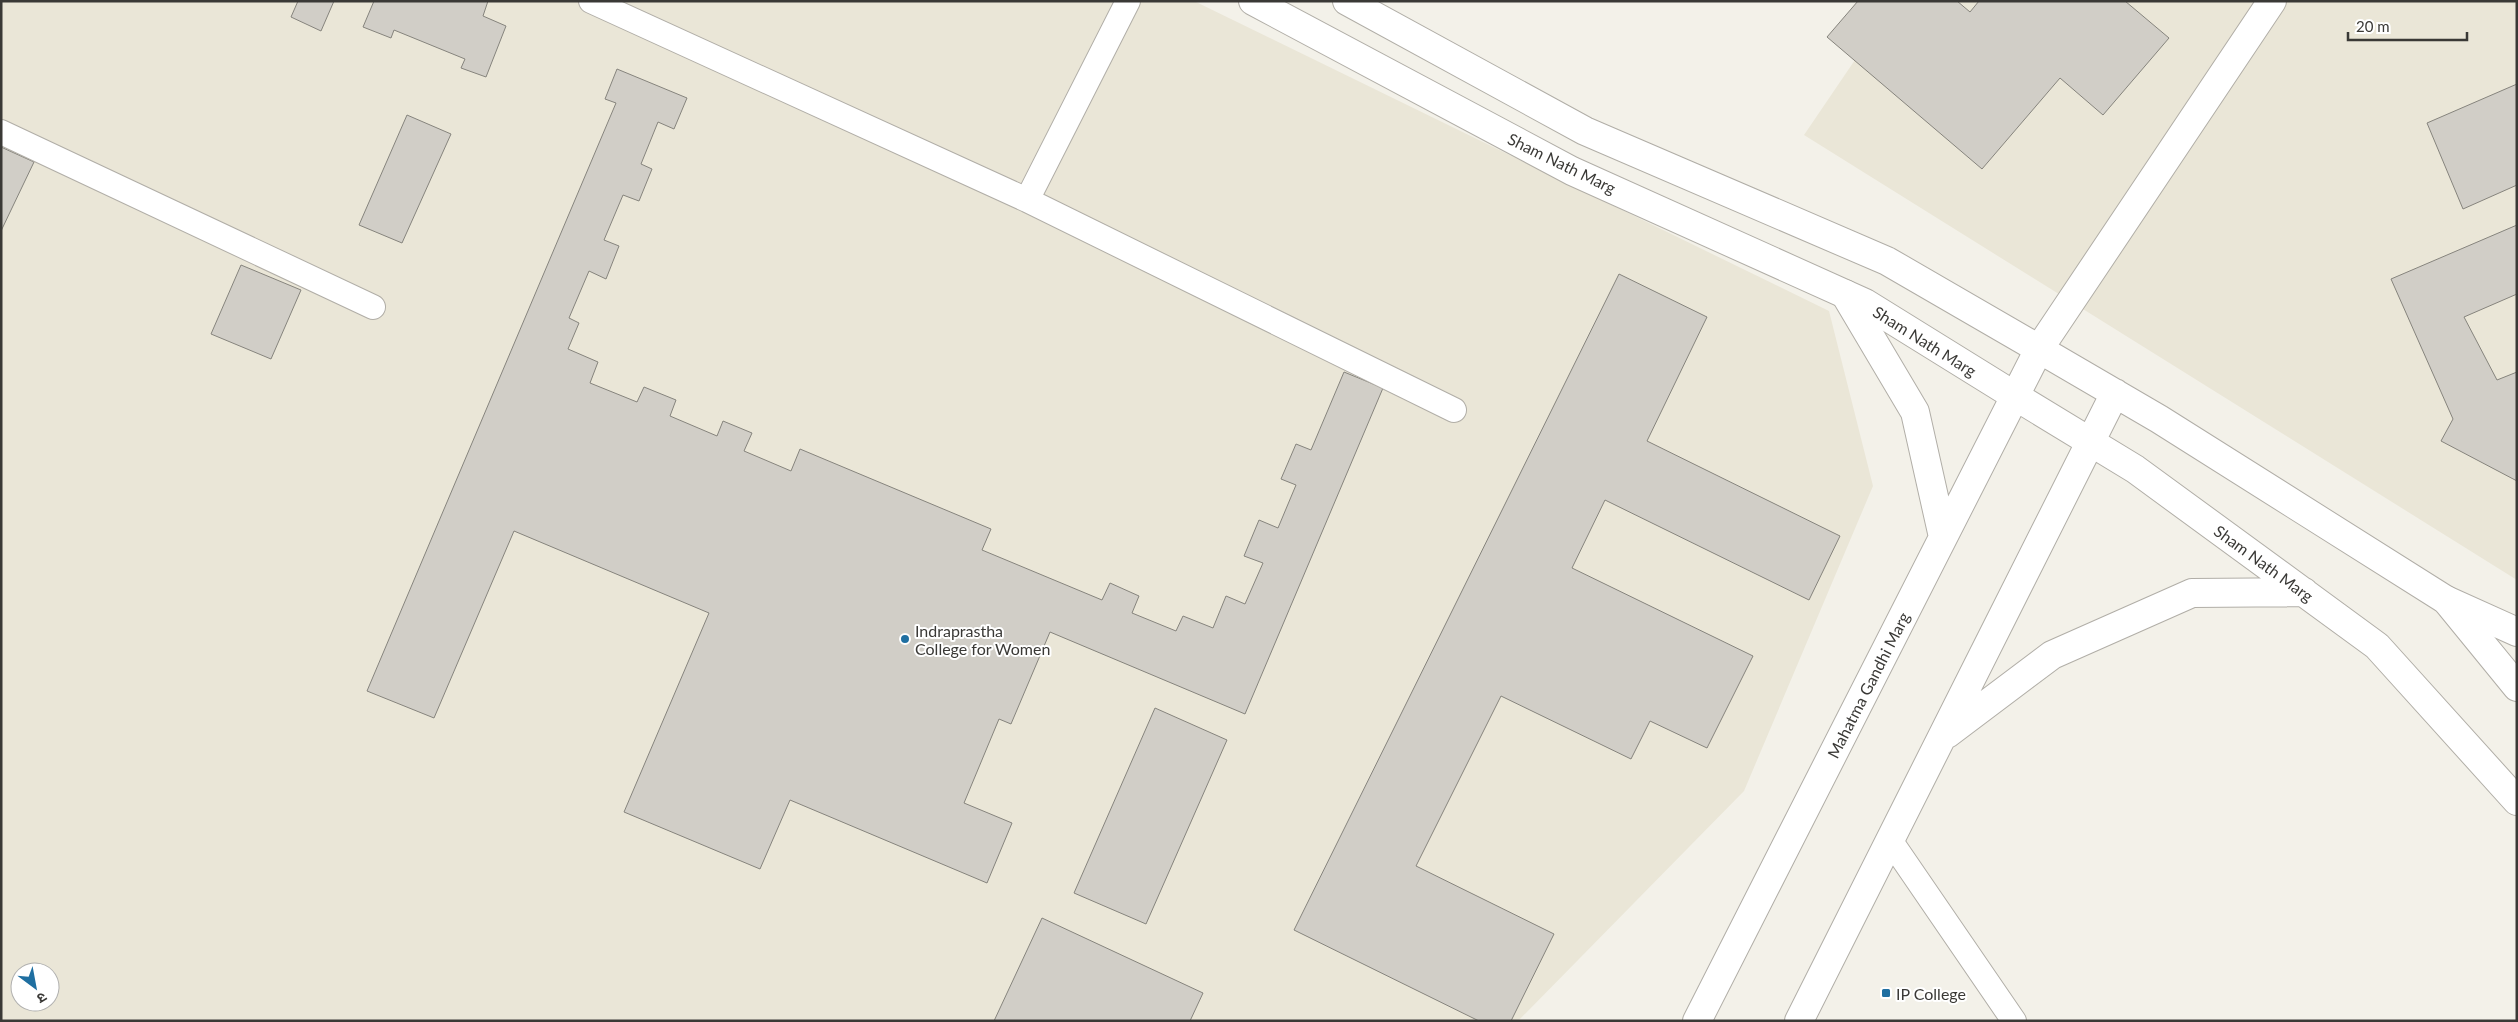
<svg xmlns="http://www.w3.org/2000/svg" width="2518" height="1022" viewBox="0 0 2518 1022" font-family="Lato,'Noto Sans Devanagari',sans-serif">
	<style>
		.built { fill: #eae6d7; fill-rule: evenodd }
		.building { fill: #d1cec7; stroke: #86847d }
		.lines { fill: none; stroke-linecap: round; stroke-linejoin: round }
		.lane-casing { stroke: #b1aea7; stroke-width: 26 }
		.street-casing { stroke: #b1aea7; stroke-width: 30 }
		.secondary-casing { stroke: #b1aea7; stroke-width: 30 }
		.primary-casing { stroke: #b1aea7; stroke-width: 30 }
		.lane { stroke: #fff; stroke-width: 24 }
		.street { stroke: #fff; stroke-width: 28 }
		.secondary { stroke: #fff; stroke-width: 28 }
		.primary { stroke: #fff; stroke-width: 28 }
		.poi-dot { fill: #1f6fa1; stroke: #fff; stroke-width: 2 }
		.labels { text-anchor: middle; dominant-baseline: central; stroke-width: 4; stroke-linejoin: round; paint-order: stroke }
		.street-label { font-size: 16px; fill: #3a3936; stroke: #fff }
		.poi-label { font-size: 16px; fill: #3a3936; stroke: #fff; text-anchor: start }
	</style>
	<rect width="100%" height="100%" fill="#f3f1e9"/>
	<!-- built -->
	<path class="built" d="M1,1H1194L1829,311L1873,486L1744,791L1518,1021H1ZM20,972H50V1002H20Z
		M1895,1H2517V580L1804,135Z"/>
	<!-- building -->
	<path class="building" d="M298,1H334L321,31L291,17Z
		M374,1H488L483,16L506,26L486,77L461,68L465,59L394,30L391,38L363,27Z
		M1858,1H1957L1970,12L1979,1H2125L2169,38L2103,115L2060,78L1982,169L1827,37Z
		M617,69L687,98L674,129L658,122L641,164L652,169L639,201L623,195L604,240L619,246L606,279L589,271L569,318L579,323L568,349L598,362L590,383L637,402L644,387L676,400L670,416L717,436L723,421L752,433L744,451L791,471L800,449L991,529L982,550L1102,600L1110,583L1139,596L1132,613L1176,631L1183,616L1213,628L1226,596L1245,604L1263,563L1244,556L1259,520L1278,528L1296,485L1281,479L1296,444L1311,450L1344,372L1383,388L1245,714L1050,632L1011,724L999,719L964,803L1012,823L987,883L790,800L760,869L624,812L709,613L514,531L434,718L367,691L616,103L605,99Z
		M2517,84V185L2463,209L2427,123Z
		M407,115L451,134L402,243L359,225Z
		M1,147L34,162L1,231Z
		M2517,225V294L2464,317L2497,380L2517,372V481L2441,441L2453,419L2391,279Z
		M241,265L301,290L271,359L211,334Z
		M1619,274L1707,317L1647,441L1840,536L1809,600L1605,500L1572,568L1753,656L1707,748L1650,721L1631,759L1501,696L1416,866L1554,934L1511,1021H1479L1294,930Z
		M1155,708L1227,740L1146,924L1074,893Z
		M1042,918L1203,993L1190,1021H994Z"/>
	<g class="lines">
		<defs>
			<path id="lane" d="M591,1L1027,200
				M1128,1L1027,200L1454,410
				M1,132L373,307
				M1890,840L2014,1021"/>
			<path id="street" d="M2039,349L2272,1
				M2446,600L2517,632"/>
			<path id="secondary" d="M1253,1L1572,171L1865,303L2015,396
				M1347,1L1585,131L1887,261L2039,349"/>
			<path id="primary" d="M1845,294L1915,412L1943,537
				M2015,396L2135,469L2377,646L2517,801
				M1947,734L2052,655L2192,593L2304,592
				M1697,1021L2039,349L2159,419L2446,600L2517,687
				M1799,1021L2115,393"/>
		</defs>
		<!-- lane casing -->
		<use href="#lane" class="lane-casing"/>
		<!-- street casing -->
		<use href="#street" class="street-casing"/>
		<!-- secondary casing -->
		<use href="#secondary" class="secondary-casing"/>
		<!-- primary casing -->
		<use href="#primary" class="primary-casing"/>
		<!-- lane -->
		<use href="#lane" class="lane"/>
		<!-- street -->
		<use href="#street" class="street"/>
		<!-- secondary -->
		<use href="#secondary" class="secondary"/>
		<!-- primary -->
		<use href="#primary" class="primary"/>
	</g>
	<!-- markers -->
	<g class="poi-dot">
		<circle cx="905" cy="639" r="5"/>
		<rect x="1881" y="988" width="10" height="10" rx="2.5"/>
	</g>
	<g class="labels">
		<!-- street labels -->
		<g class="street-label">
			<text transform="translate(1562 163) rotate(26)">Sham Nath Marg</text>
			<text transform="translate(1925 341) rotate(32)">Sham Nath Marg</text>
			<text transform="translate(2264 563) rotate(36)">Sham Nath Marg</text>
			<text transform="translate(1868 685) rotate(-63)">Mahatma Gandhi Marg</text>
		</g>
		<!-- poi labels -->
		<g class="poi-label">
			<text x="915" y="630">Indraprastha<tspan x="915" dy="18">College for Women</tspan></text>
			<text x="1896" y="993">IP College</text>
		</g>
	</g>
	<!-- border -->
	<rect width="2518" height="1022" fill="none" stroke="#3a3936" stroke-width="5"/>
	<!-- north arrow -->
	<g transform="translate(35 987) rotate(148)"><circle r="24" fill="#ffffff" stroke="#b0b0af"/>
	<path d="M0-4L9 19L0 12L-9 19Z" fill="#1f6fa1"/>
	<text y="-8" font-size="14" font-weight="bold" text-anchor="middle" fill="#3a3936">उ</text>
	</g>
	<!-- scale -->
	<path d="M2348 32v8h119v-8" fill="none" stroke="#3a3936" stroke-width="2.5"/>
	<text x="2356" y="32" font-size="15" fill="#3a3936" stroke="#ffffff" stroke-width="4" paint-order="stroke">20 m</text>
</svg>
